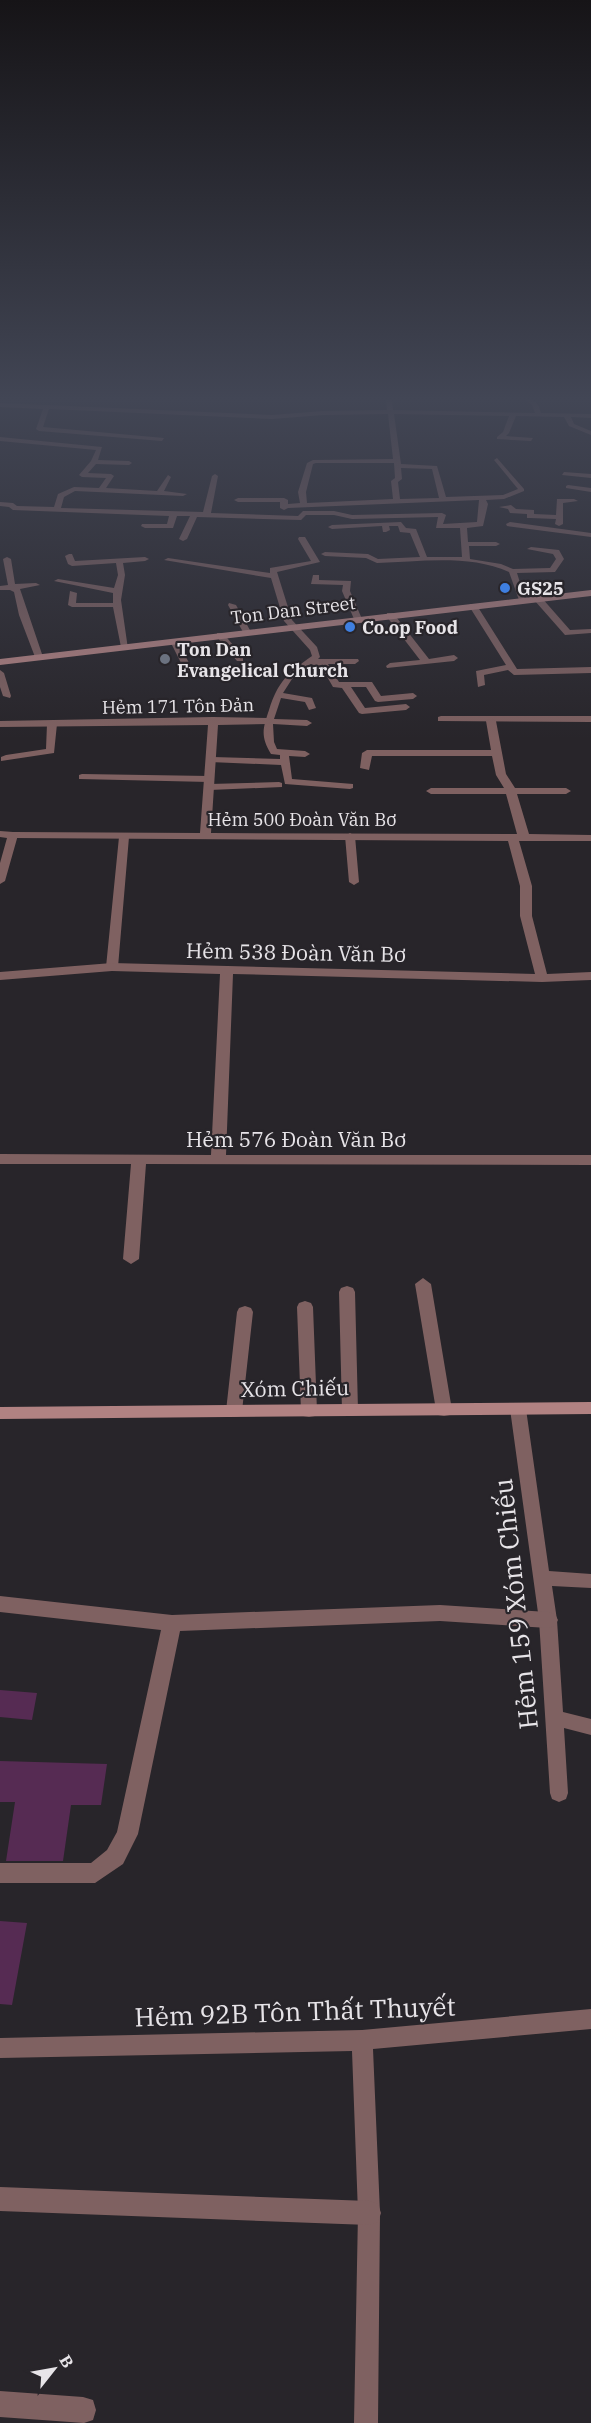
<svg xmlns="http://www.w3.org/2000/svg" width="591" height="2423" viewBox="0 0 591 2423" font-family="'IBM Plex Serif',serif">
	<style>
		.building { fill: #562b53 }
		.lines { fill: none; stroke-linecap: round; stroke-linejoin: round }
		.lane { fill: #7f6161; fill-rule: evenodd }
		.street { fill: #7f6161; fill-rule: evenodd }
		.secondary { fill: #b18282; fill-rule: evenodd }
		.shop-dot { fill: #3f7fe0; stroke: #28252a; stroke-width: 2 }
		.worship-dot { fill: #6b7280; stroke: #28252a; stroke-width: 2 }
		.labels { text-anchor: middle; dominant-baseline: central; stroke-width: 4.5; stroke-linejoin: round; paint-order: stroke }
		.far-poi-label { font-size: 18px; font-weight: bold; fill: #e7e4e8; stroke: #28252a; text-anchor: start }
		.far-street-label { font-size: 18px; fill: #e7e4e8; stroke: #28252a }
		.street-label { font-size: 21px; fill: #e7e4e8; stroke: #28252a }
		.near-street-label { font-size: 26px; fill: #e7e4e8; stroke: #28252a }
	</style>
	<rect width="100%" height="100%" fill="#28252a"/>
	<!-- building -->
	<path class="building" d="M0,1690L37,1693L32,1720L0,1717Z
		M0,1761L107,1764L101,1805H71L63,1861H6L15,1802H0Z
		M0,1921L27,1923L12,2005L0,2004Z"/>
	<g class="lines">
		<!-- lane -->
		<path class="lane" d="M386,400H392L393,410L535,413L532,405L525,400C536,399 538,403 541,413L591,414V418L571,417L574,424L591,431V435L569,426L564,417L516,416L509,433L506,436L533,438L531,441L497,439V437L503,432L509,416L394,414L401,464L437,466L446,497L503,495L518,489L494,460L497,458L524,489V491L504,499L486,500L488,504L483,526L467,528L468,542H496L500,544L496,546H469L470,559L501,564L513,569L550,568L556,559L553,554L527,549L531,547L559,550L564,559L555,572L517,573L526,602L519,600L509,572C469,554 419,562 377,563L366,558L325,556L321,554L325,552L368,554L378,559L420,557L410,533L400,532L398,526H389L390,530L386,532H383L382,526L332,529L328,527L332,525L401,522L406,528L416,529L427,557H462L460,528H436L438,517L352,519L334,515H306L301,520L197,517L187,539L183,541L179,539L190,516H177L173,528H145L141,526L142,524H167L169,516L13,510L9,507L0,506V502L13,503L17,506L54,507L58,494L74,487L99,488L106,478L82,477L79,475L91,461L96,450L0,441V437L102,447L98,460L129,461L132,463L129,465L96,464L88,473L111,474L114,476L106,488L157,491L168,475L171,477L164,491L187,494L183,496L75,491L64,497L61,508L203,512L212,476L215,474L218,476L211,513L298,516L303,511H334L352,515L442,513L446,515L443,524L477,522L479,500L288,508L284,510L280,508V502H238L234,500L238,498H284L288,500V504L300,503L298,492L307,463L313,460L393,459L388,414L323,415L272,419L49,409L43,427L164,438L162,441L39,431L36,429L43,409L0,407V403L272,415L323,411L387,410ZM316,463H394L395,478L391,481L393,499L307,503L306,492L313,464ZM401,468L432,469L439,498L400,499L398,482L402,479Z
			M564,472L591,474V478L562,475Z
			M568,485L591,488V492L566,488V486Z
			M557,499H574L578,501L563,503V524L559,526L555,524L556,519L530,518H527V514L510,513L508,509L499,507L511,505L516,509L534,510V514L556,515Z
			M510,522L591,533V537L507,526L506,524Z
			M299,537H305L320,562L277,572L292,620L317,647L320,657L318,659H358L359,661L355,664H328L339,682H372L381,696L413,693L417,696L413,699L378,702L375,701L366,687H351L365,708L406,704L410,707L406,710L362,714L359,713L342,688L333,687L322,668L311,664L292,679L283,693L312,698L316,708L309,710L305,702L281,698L274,719L307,720L312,723L307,726L273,724L274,742L277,749L305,751L310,754L305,757L289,756L292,779L353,784V788L350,789L285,784L281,765L210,762V758L213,757L280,759V755L271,754C260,736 263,728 269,710C278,681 288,673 312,656L310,650L284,621L271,578L164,560L168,558L270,573V568L311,561L298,539Z
			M69,554H72L75,561L145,557L149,559L145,561L123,563L125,575L121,600L128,649L121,647L113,607H72L68,605L70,591L77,593L76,603H113V593L54,581L58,579L114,588L118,575L116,563L72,566L68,564L65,556Z
			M7,557L11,559L15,584L36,583L40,585L20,589L43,657L42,659L35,657L19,615L14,592L10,590H0V586L8,585L3,559Z
			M313,575H319V580L351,581L350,591L362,619L361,621L354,619L342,591L343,585L311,584Z
			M535,597H541L570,630L591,629V633L565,635L535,601Z
			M229,603L236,605L251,632L250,634L243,632L228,605Z
			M470,604H476L517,669L591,667V673L514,675L508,670L484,675L485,685L478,687L476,671L506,665L469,606Z
			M387,613H393L429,659L454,655L458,658L454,661L387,668L386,666L390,663L420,660L387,617Z
			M217,633H223L243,657V661H237L217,637Z
			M171,639L178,641L193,671L192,673L185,671L170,641Z
			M0,670L4,673L11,696L10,698L3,696L0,687Z
			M441,716H591V722L438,721V717Z
			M52,721L57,724L54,753L1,761V757L6,755L46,749L47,724Z
			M82,774L209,776L214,779L209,782L79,779V775Z
			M279,782L282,783V787L210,790L205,787L210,784Z
			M0,831L13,832L18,835L5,881L0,884V863L7,838L0,837Z
			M350,833L355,836L359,882L354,885L349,882L345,836Z
			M124,834L129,837L118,967L112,970L106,967L119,837Z
			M518,1403L523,1405L526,1409L549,1571L591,1574V1588L552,1586L557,1620L563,1712L591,1719V1735L564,1728L568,1793L566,1799L559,1802L552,1799L550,1793L539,1620L510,1409L513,1405Z
			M591,2009V2029L373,2049L380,2213L378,2423H354L358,2213L352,2051L0,2058V2038L362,2030Z"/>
		<!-- street -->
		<path class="street" d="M213,717L268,718L273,721L268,724L218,725L211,833L517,834L506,794H431L426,791L431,788H504L496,775L492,756H372L369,770L360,768L362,753L367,750H491L486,721L491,718L496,721L506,774L515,788H566L571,791L566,794H517L529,834L591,835V841H519L532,886V916L547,974L591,972V980L542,982L233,974L226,1155H591V1165L146,1164L139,1259L131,1264L123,1259L131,1164H0V1154L211,1155L220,974L112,971L0,980V972L112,963L535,974L520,916V886L508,841L13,838L7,835L13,832L200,833L208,725L0,727V721Z
			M423,1278L431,1284L452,1410L450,1415L444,1416L438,1415L436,1410L415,1284Z
			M347,1286L353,1288L355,1292L358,1410L356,1415L350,1416L344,1415L342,1410L339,1292L341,1288Z
			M305,1301L311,1303L313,1307L317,1411L315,1416L309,1417L303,1416L301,1411L297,1307L299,1303Z
			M245,1306L251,1308L253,1312L242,1411L240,1416L234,1417L228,1416L226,1411L237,1312L239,1308Z
			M0,1596L172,1615L440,1605L548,1612L555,1614L558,1620L555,1626L548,1628L440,1621L180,1631L138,1834L123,1864L95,1883H0V1863H91L107,1850L117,1832L161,1630L0,1612Z
			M0,2187L369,2201L378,2204L381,2213L378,2222L369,2225L0,2211Z
			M0,2391L83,2397L93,2400L96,2410L93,2420L84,2423L0,2417Z"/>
		<!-- secondary -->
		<path class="secondary" d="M591,590V596L0,665V659Z
			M591,1402V1414L0,1419V1407Z"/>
	</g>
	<!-- sky -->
	<linearGradient id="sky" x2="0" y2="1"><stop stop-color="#161417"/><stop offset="0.54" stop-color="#424655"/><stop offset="1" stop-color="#424655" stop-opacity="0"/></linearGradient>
	<rect width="591" height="739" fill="url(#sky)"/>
	<!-- markers -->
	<g class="shop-dot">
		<circle cx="505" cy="588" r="6"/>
		<circle cx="350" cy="627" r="6"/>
	</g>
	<circle class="worship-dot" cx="165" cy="659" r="6"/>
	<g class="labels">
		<!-- far-poi labels -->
		<g class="far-poi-label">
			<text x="517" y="588">GS25</text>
			<text x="362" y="627">Co.op Food</text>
			<text x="177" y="649">Ton Dan<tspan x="177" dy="21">Evangelical Church</tspan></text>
		</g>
		<!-- far-street labels -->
		<g class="far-street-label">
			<text transform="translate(293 610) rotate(-7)">Ton Dan Street</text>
			<text transform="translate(178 706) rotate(-1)">Hẻm 171 Tôn Đản</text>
			<text x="302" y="819">Hẻm 500 Đoàn Văn Bơ</text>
		</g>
		<!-- street labels -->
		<g class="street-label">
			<text transform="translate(296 952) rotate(1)">Hẻm 538 Đoàn Văn Bơ</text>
			<text x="296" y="1139">Hẻm 576 Đoàn Văn Bơ</text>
			<text transform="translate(295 1388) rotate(-1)">Xóm Chiếu</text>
		</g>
		<!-- near-street labels -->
		<g class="near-street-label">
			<text transform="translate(515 1604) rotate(-96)">Hẻm 159 Xóm Chiếu</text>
			<text transform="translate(295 2011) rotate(-2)">Hẻm 92B Tôn Thất Thuyết</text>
		</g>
	</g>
	<!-- north arrow -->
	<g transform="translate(54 2369) rotate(59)" stroke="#28252a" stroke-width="4.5" paint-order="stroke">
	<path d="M0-4.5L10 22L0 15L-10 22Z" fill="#e7e4e8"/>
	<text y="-9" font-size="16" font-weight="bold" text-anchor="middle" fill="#e7e4e8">B</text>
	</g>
</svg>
